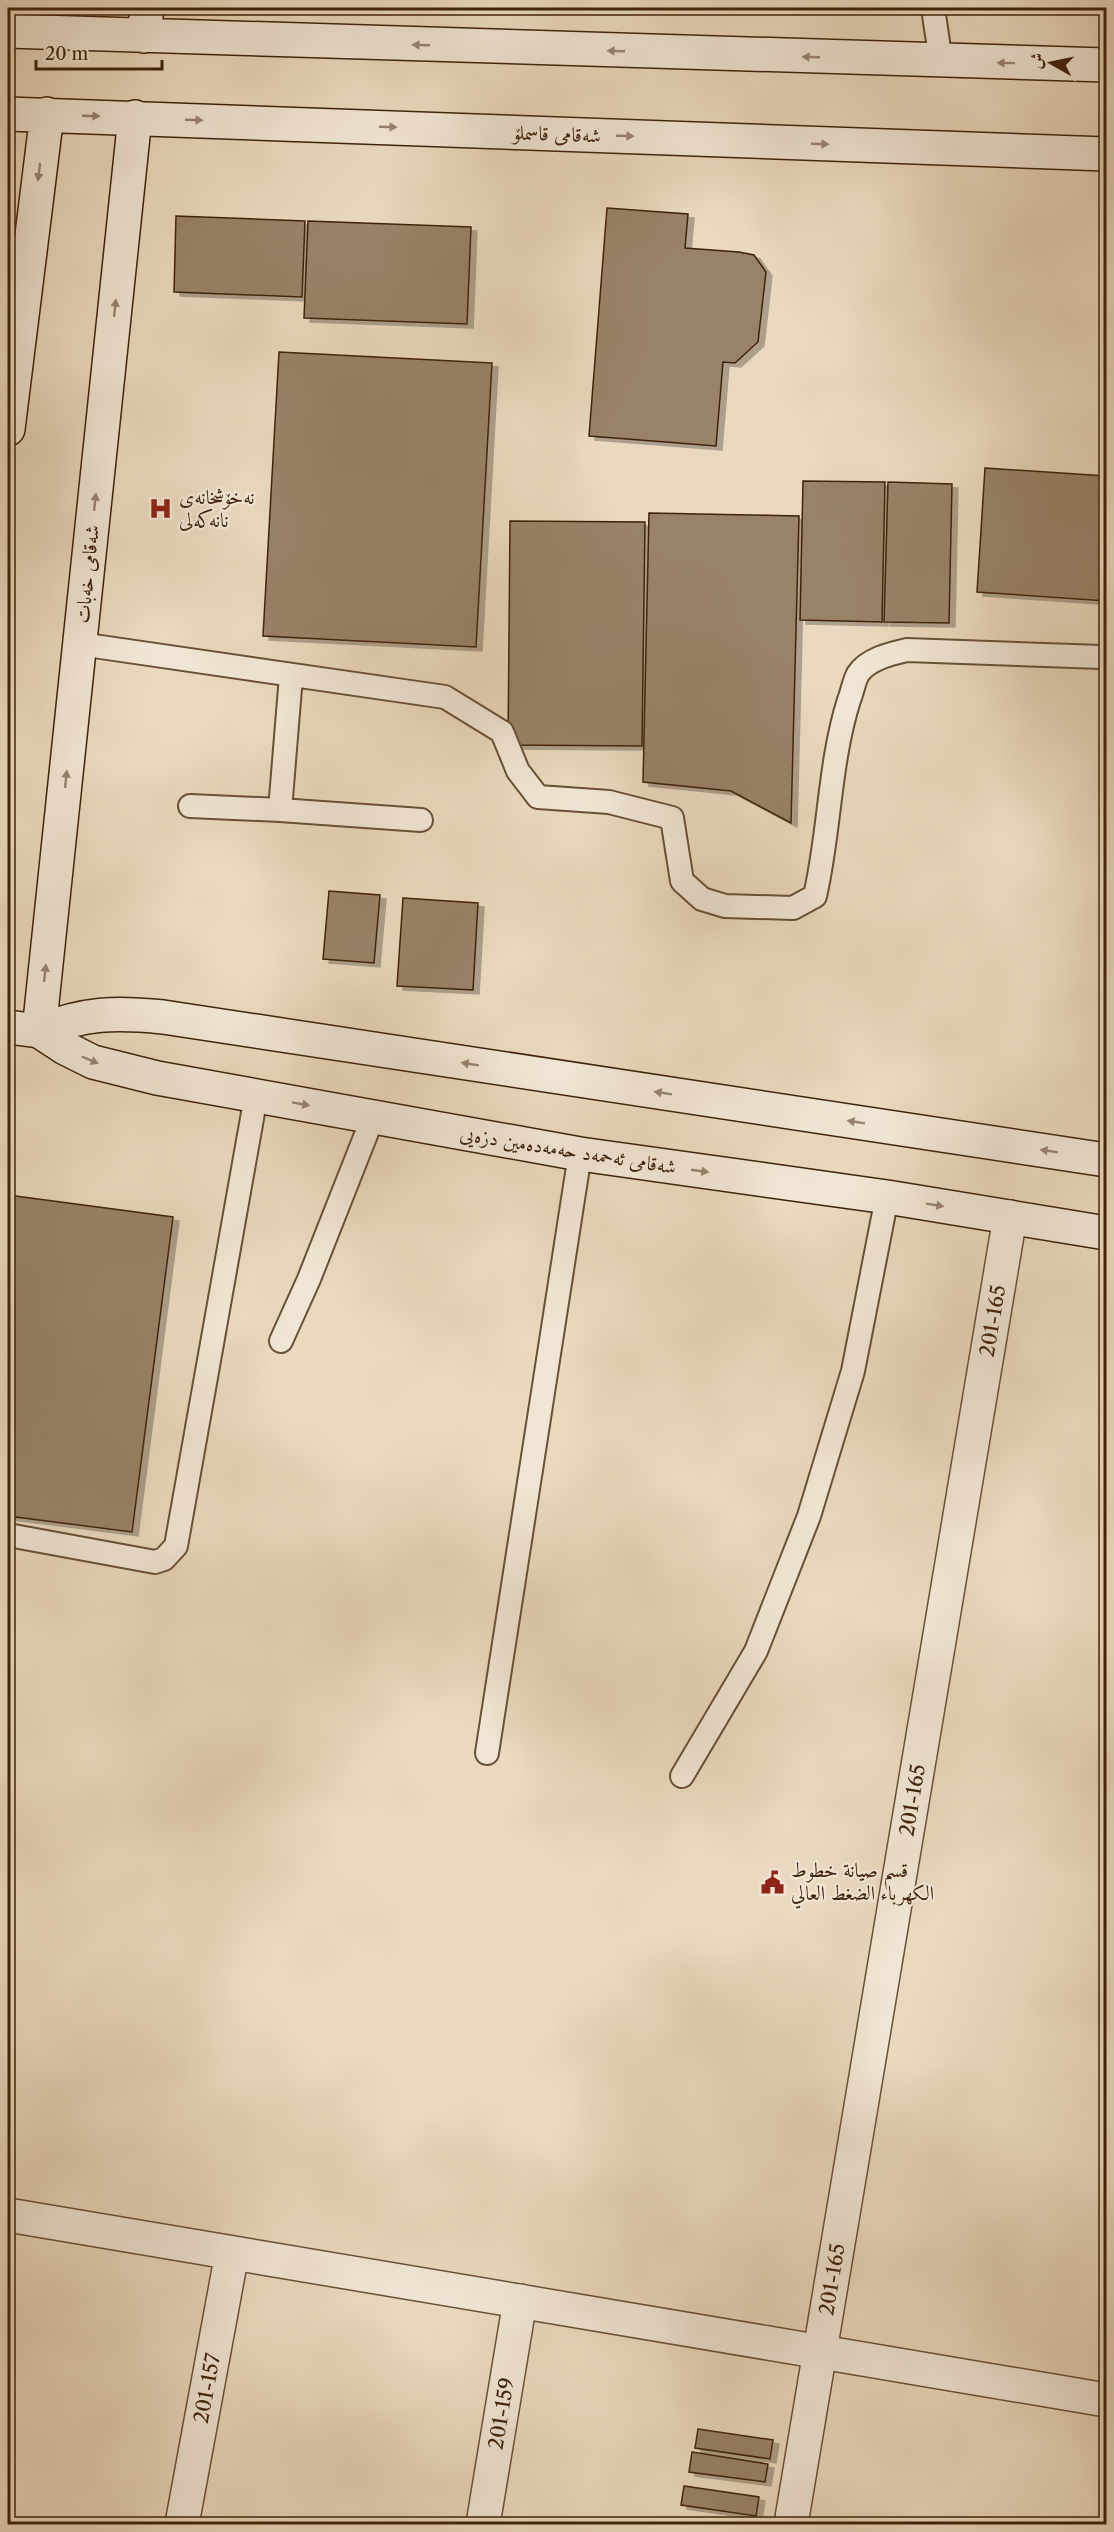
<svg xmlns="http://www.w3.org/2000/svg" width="1114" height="2532" viewBox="0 0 1114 2532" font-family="'Libre Caslon Text',Amiri,serif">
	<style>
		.building { fill: #988267; stroke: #3f2309; stroke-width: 1.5; filter: url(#shadow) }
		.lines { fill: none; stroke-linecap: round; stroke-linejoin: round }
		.lane-casing { stroke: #6a5036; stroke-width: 26 }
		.street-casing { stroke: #6a5036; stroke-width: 36 }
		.secondary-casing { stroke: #3f2309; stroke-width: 36 }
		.lane { stroke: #f1e6d5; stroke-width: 22 }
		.street { stroke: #f1e6d5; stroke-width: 33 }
		.secondary { stroke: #f1e6d5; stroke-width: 33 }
		.oneway { fill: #98846f }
		.labels { text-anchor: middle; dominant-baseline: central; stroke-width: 4.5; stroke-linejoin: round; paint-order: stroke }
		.street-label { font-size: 20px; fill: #3f2309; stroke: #f1e6d5 }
		.poi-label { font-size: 20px; fill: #3f2309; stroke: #f1e6d5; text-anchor: start }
	</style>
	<defs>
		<filter id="shadow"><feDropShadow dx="6" dy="4" stdDeviation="0" flood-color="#0004"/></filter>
	</defs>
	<rect width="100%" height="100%" fill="#ead9be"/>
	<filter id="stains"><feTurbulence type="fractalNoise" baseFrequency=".00333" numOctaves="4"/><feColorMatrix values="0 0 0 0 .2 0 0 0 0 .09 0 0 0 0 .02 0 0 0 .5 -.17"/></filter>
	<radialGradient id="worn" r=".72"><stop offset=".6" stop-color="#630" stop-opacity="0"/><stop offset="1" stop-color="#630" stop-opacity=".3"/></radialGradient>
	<!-- building -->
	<path class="building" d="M607,208L688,214L685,248L739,252L754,255L766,272L758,342L735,363L723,362L716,446L589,436Z
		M176,216L305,221L302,297L174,292Z
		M308,221L471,227L467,324L304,318Z
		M279,352L492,363L476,647L263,636Z
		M985,468L1106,476V601L977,592Z
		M803,481L885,482L882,622L800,620Z
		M888,482L952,484L949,623L884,622Z
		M649,513L799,516L791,823L731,791L643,782Z
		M510,521L645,522L642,746L508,745Z
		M329,891L380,895L374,963L323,959Z
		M403,898L478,903L473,990L397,986Z
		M8,1195L173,1217L132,1532L8,1516Z
		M698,2429L773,2440L770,2459L695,2448Z
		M692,2452L768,2464L765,2482L689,2472Z
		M684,2486L759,2497L756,2516L681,2505Z
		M680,2518L722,2524H679Z"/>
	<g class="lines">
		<defs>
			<path id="lane" d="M933,8L941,62
				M80,644L445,697L502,732L518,771L538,797L609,802L672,818L682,881L702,899L725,906L793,908L815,896C830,831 829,763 849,700C852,693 854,681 858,674C868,659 890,654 907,650L1101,657
				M190,806L280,810L421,820
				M280,810L291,676
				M281,1341L309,1279L373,1117
				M8,1535L155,1562L164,1559L176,1546L256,1096
				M487,1753L580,1154
				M682,1776L756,1651L809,1516L853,1371L887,1197"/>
			<g id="street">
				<path d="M8,2215L1106,2400"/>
				<path id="s1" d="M182,2524L232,2253"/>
				<path id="s2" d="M483,2524L520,2301"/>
				<path id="s3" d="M791,2524L1010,1217"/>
			</g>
			<path id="secondary" d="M8,31L1106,65
				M144,36L147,8
				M8,114L1106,154
				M8,429L47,114
				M8,1027L39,1031L65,1048L93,1062L157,1078L580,1154L887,1197L1106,1233
				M39,1031C85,1013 114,1012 163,1017L1106,1160
				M39,1031L135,117"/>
		</defs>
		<!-- lane casing -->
		<use href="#lane" class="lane-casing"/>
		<!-- street casing -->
		<use href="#street" class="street-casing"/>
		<!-- secondary casing -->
		<use href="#secondary" class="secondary-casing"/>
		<!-- lane -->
		<use href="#lane" class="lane"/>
		<!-- street -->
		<use href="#street" class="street"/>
		<!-- secondary -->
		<use href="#secondary" class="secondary"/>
	</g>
	<!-- one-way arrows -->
	<defs><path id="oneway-solid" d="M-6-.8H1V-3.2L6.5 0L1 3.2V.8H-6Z" transform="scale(1.5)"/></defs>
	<g class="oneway">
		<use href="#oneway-solid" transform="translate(421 45) rotate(-178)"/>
		<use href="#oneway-solid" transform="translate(616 51) rotate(-178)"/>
		<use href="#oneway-solid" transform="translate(811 57) rotate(-178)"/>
		<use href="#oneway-solid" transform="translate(1006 63) rotate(-179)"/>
		<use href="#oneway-solid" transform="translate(91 116) rotate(2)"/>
		<use href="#oneway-solid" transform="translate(194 120) rotate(2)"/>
		<use href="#oneway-solid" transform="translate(388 127) rotate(2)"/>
		<use href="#oneway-solid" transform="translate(625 136) rotate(2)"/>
		<use href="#oneway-solid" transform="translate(820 144) rotate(2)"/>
		<use href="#oneway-solid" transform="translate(39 172) rotate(97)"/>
		<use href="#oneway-solid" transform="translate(115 308) rotate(-84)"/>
		<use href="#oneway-solid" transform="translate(95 502) rotate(-84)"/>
		<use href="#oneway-solid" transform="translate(66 779) rotate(-84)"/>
		<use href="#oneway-solid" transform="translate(45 973) rotate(-84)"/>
		<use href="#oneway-solid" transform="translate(90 1060) rotate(23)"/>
		<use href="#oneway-solid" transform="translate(470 1064) rotate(-171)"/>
		<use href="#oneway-solid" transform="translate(663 1093) rotate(-171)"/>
		<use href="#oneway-solid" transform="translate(301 1104) rotate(10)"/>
		<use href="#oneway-solid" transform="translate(856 1122) rotate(-171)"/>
		<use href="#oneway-solid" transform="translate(1049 1151) rotate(-171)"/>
		<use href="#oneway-solid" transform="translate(700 1171) rotate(8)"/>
		<use href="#oneway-solid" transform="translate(935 1205) rotate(9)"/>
	</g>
	<!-- icons -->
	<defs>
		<symbol id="hospital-bare" viewBox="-9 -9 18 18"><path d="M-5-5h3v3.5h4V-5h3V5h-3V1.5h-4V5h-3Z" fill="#8f2418" stroke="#f1e6d5" stroke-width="2.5" paint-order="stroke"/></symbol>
		<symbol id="civic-bare" viewBox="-9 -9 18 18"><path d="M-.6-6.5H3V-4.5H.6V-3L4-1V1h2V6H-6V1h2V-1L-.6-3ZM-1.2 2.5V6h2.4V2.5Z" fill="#8f2418" stroke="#f1e6d5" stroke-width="2.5" paint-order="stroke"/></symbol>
	</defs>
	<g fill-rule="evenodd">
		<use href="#hospital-bare" x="144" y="492" width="33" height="33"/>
		<use href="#civic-bare" x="756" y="1866" width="33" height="33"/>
	</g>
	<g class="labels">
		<!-- street labels -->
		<g class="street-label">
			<text transform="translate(557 134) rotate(2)">شەقامی قاسملۆ</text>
			<text transform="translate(87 574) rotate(-84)">شەقامی خەبات</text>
			<text transform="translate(568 1150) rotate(9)">شەقامی ئەحمەد حەمەدەمین دزەیی</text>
			<text stroke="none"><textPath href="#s3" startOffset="1220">201-165</textPath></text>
			<text stroke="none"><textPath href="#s3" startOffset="734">201-165</textPath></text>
			<text stroke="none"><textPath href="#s3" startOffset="248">201-165</textPath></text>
			<text stroke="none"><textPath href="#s1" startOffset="138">201-157</textPath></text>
			<text stroke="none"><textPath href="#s2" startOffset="112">201-159</textPath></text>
		</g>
		<!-- poi labels -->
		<g class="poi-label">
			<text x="179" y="497">نەخۆشخانەی<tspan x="179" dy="23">نانەکەلی</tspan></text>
			<text x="791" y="1870">قسم صيانة خطوط<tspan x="791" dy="23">الكهرباء الضغط العالي</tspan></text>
		</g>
	</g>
	<!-- margin -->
	<rect width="1114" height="2532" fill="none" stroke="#ead9be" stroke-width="30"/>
	<rect x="9" y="9" width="1096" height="2514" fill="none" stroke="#3f2309" stroke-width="3"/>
	<rect x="15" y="15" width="1084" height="2502" fill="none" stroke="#3f2309" stroke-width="1.5"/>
	<!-- north arrow -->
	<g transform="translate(1051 63) rotate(279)" stroke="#f1e6d5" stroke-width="4.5" paint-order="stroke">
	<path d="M0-4.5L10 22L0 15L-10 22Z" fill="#3f2309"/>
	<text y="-9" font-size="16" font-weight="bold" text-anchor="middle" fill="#3f2309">ش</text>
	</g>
	<!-- scale -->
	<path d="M36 60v9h126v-9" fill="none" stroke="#3f2309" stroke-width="3"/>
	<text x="45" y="60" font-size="18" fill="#3f2309" stroke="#f1e6d5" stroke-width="4.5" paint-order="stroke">20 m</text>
	<rect width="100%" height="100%" filter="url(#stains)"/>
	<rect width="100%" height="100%" fill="url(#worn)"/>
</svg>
